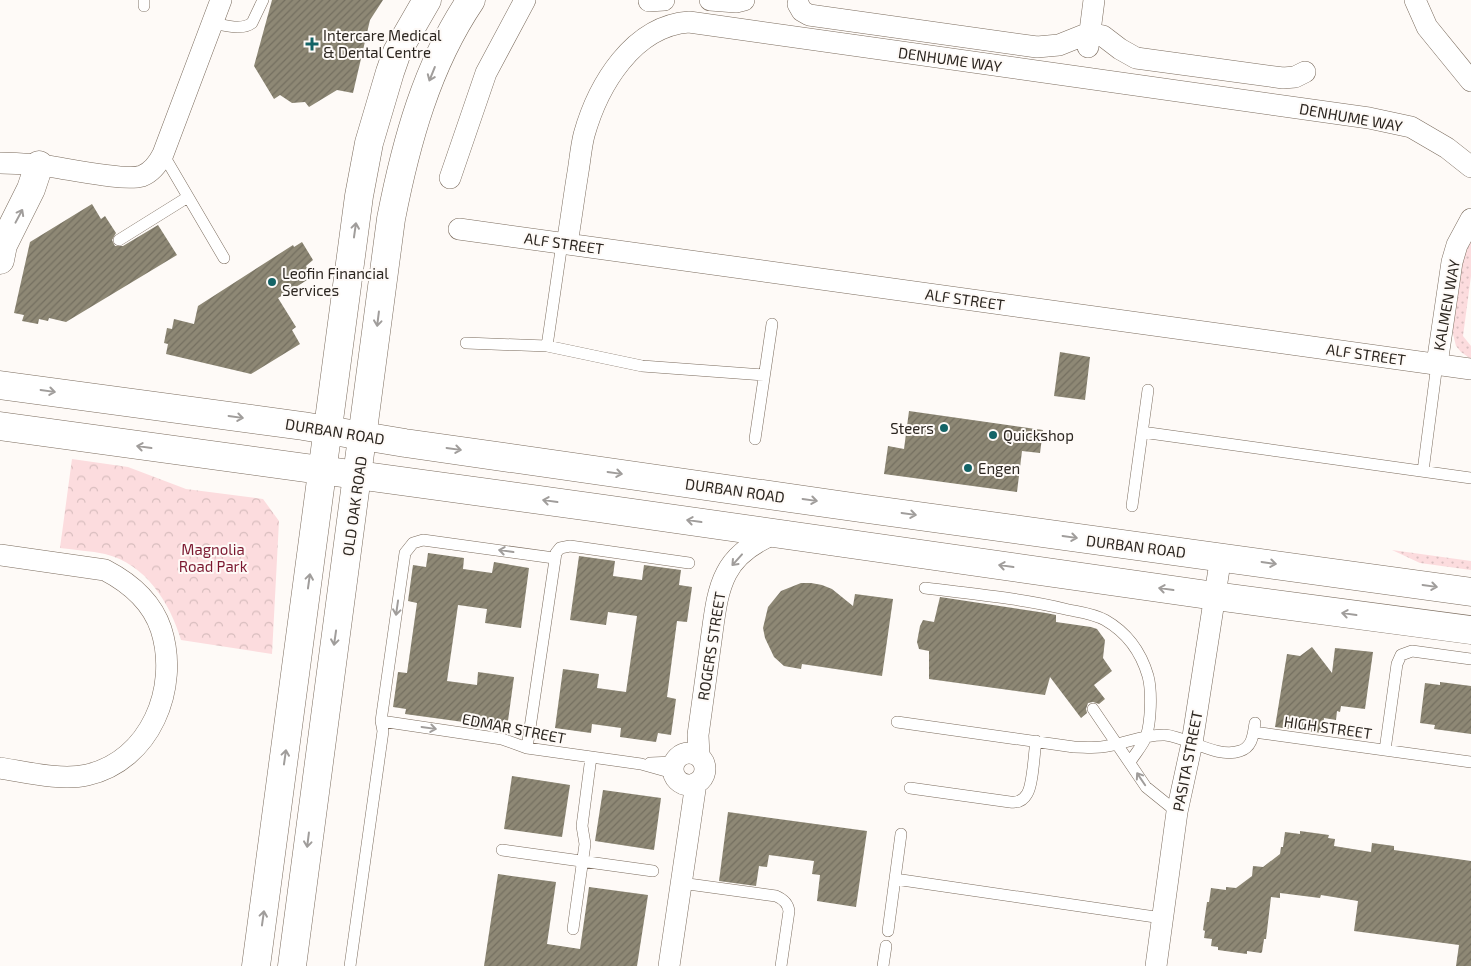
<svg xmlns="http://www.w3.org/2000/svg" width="1471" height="966" viewBox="0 0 1471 966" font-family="'Exo 2',sans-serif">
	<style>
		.grass { fill: url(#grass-dots) }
		.park { fill: url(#park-crowns) }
		.building { fill: url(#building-hatch) }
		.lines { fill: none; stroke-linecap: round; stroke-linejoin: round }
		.service-casing { stroke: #7b6c5e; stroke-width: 12 }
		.minor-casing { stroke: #7b6c5e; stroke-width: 22 }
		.secondary-casing { stroke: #7b6c5e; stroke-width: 29 }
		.primary-casing { stroke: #7b6c5e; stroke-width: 29 }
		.service { stroke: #fff; stroke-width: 11 }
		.minor { stroke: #fff; stroke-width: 21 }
		.secondary { stroke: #fff; stroke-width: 28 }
		.primary { stroke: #fff; stroke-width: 28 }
		.oneway { stroke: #a09d9b }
		.poi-dot { fill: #146467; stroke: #fefaf7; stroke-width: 2 }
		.labels { text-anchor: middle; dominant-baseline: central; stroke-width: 4; stroke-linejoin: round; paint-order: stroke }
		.poi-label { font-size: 15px; fill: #2c2620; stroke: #fefaf7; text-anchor: start }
		.street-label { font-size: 15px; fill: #2c2620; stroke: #fefaf7 }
		.park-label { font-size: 15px; fill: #7b1830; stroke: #fefaf7 }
	</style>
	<defs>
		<pattern id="grass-dots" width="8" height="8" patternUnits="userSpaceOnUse" patternTransform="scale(1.25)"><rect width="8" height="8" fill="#fcdcde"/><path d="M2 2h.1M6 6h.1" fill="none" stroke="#d8bdbe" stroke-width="1.8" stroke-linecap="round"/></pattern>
		<pattern id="park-crowns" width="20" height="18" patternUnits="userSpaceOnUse" patternTransform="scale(1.25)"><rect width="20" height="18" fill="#fcdcde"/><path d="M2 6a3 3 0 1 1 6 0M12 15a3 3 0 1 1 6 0" fill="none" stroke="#d8bdbe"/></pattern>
		<pattern id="building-hatch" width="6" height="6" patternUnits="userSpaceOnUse" patternTransform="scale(1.25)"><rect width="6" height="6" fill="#8e8875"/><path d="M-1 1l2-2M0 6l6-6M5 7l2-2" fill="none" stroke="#746f60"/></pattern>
	</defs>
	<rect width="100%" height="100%" fill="#fefaf7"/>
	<!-- grass -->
	<path class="grass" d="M1471,240V276L1463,336L1471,346V359L1461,352L1456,346L1452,330L1463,259Z
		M1392,550L1471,561V570L1420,563Z"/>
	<!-- park -->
	<path class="park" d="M72,459L128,467L186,489L263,499L279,521L272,654L181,640C170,603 146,564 105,554C91,551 75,550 60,548Z"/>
	<!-- building -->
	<path class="building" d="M272,0H383L370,20L353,93L337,90L309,107L305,102L292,103L280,95L274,99L254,66Z
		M92,204L101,219L105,216L116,233L112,240L115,246H123L158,225L177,255L66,322L49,318L48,321L39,319L38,324L22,321L24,315L14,313L30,242Z
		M302,242L313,260L306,266L312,277L278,298L296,327L292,330L300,344L251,374L166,354L168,344L164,343L167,328L172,329L174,319L194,324L198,306L293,245L294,247Z
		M1060,352L1090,357L1085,400L1054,396Z
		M909,411L1043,430L1040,453L1022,451L1017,492L884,474L888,446L904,449Z
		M428,553L464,558L463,569L492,573L494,562L529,568L521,628L485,623L487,609L458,605L447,681L477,685L478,672L514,677L507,728L405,714L406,709L393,707L398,672L407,673L417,603L408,601L413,565L426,567Z
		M579,556L615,561L613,576L642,580L644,565L681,570L679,585L692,587L687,622L677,621L667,697L676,699L671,735L658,733L656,742L620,737L621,728L592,724L591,733L555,728L563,669L599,674L597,688L626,692L637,616L608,612L606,625L570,620Z
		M801,583H811L822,585L832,589L853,606L855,594L893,599L882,676L802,664L801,669L784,666L774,657L765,638L763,628L768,607L781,591Z
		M940,597L1046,613L1056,615V622L1091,627L1097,629L1105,640L1103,658L1112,671L1094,685L1105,699L1099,704L1093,702L1088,703L1086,709L1087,713L1081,718L1050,677L1045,695L929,679V651L919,649L917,642L920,626L923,620L934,622Z
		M1312,647L1332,673L1335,648L1373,652L1365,709L1341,706L1340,712L1337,711L1336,720L1324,718L1322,733L1275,727L1287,654L1300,656Z
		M1440,682L1471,686V734L1434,729L1435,725L1420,723L1425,683L1440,685Z
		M512,776L570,785L562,837L504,829Z
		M603,790L661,798L654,850L595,841Z
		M728,812L867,831L856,907L817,901L820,875L812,874L814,861L769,855L767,867L759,866L756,886L719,881Z
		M1300,831L1329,835L1328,838L1335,839L1334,846L1371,852L1372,843L1394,846V850L1471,861V966H1456L1459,945L1354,931L1358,901L1321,895L1320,898L1280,893V898L1271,897L1266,939H1264L1262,952L1261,953L1247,951V954L1218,950V947L1211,946L1212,939L1204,938L1205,931L1203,930L1207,902H1209L1211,888L1226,890V887L1236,888L1252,876L1253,866L1263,867L1280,854L1281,847H1283L1285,832L1300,834Z
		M498,874L556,882L547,944L580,949L589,887L648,895L637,966H484Z"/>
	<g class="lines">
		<defs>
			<path id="service" d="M144,0V6
				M212,23C225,25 241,31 252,23L263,0
				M163,154L224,258
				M119,240L188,197
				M466,343L547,346L642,366L764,375
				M547,346L562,243
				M1142,432L1471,478
				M755,439L772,324
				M1423,471L1437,364
				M1132,506L1148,390
				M925,588C972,594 1019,598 1065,609C1078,612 1092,613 1105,620C1126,632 1141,652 1148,676C1152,691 1151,722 1146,737C1143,745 1135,754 1130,762
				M1093,709L1146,787L1177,812
				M381,721L502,739L527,748L641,764L673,773
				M897,722L1074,747C1083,747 1092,748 1101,747C1123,745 1143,734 1165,735C1188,737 1217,759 1240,751C1253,747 1253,734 1255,723
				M1254,732L1471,762
				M527,748L556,553L560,548L570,546L689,563
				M1385,750L1397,664L1401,655L1412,651L1471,659
				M650,763L674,762
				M910,788L1010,802C1017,803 1023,801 1027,794C1033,785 1034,753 1036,741
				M502,850L653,871
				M895,879L1162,918
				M681,883L776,896C783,899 788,903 789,911L781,966
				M573,929L585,844L582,826L591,757
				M888,931L901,834
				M350,966L383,731L381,721L405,553L413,543L423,540L554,558
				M883,966L886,946"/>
			<path id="minor" d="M710,0L736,2L744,0
				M1415,0L1427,27L1471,81
				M649,1L664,0
				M798,4L802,11L809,15L1037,47L1059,45L1089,33L1103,36L1120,49L1136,58L1283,78L1295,77L1305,72
				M1088,47L1094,0
				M0,163C13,163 26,164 39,165C62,167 123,182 142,176C152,172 158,164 163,154L221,0
				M450,178L486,73L525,0
				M459,229L1471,369
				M567,244C571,220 574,196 578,172C580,160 581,147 584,135C598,85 633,26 689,22L1369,118L1411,127L1447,148L1471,167
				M1437,364L1452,262L1457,245L1471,219
				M0,555L105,570C130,583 152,602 161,629C180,688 150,761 87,775C61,781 26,772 0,768
				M673 769a16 16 0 1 1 32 0a16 16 0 1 1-32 0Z
				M699,756L698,735C702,706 706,677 710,648C718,592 717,556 777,533
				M669,966L696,783
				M1156,966L1177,812L1192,743L1221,556"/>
			<path id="secondary" d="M256,966L359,196L369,143L390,72L397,52L427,0
				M292,966L391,219C406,142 427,65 471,0"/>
			<path id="primary" d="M0,260L3,245L31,189L39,165
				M0,385L303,426L405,443L860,508L1471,592
				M0,426L598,508L1215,596L1471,630"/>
		</defs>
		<!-- service casing -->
		<use href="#service" class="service-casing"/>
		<!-- minor casing -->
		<use href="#minor" class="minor-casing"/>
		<!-- secondary casing -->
		<use href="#secondary" class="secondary-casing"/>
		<!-- primary casing -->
		<use href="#primary" class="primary-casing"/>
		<!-- service -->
		<use href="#service" class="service"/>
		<!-- minor -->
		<use href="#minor" class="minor"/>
		<!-- secondary -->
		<use href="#secondary" class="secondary"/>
		<!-- primary -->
		<use href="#primary" class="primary"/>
	</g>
	<!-- one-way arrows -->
	<defs><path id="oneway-shaft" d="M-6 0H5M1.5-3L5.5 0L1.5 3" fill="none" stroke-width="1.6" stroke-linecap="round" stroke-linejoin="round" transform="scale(1.25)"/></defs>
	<g class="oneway">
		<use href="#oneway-shaft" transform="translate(432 74) rotate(112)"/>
		<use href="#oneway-shaft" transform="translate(19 216) rotate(-62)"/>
		<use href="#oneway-shaft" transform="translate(355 230) rotate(-82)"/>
		<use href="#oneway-shaft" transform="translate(378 319) rotate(97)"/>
		<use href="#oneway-shaft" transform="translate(48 391) rotate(8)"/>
		<use href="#oneway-shaft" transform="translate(236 417) rotate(8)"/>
		<use href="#oneway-shaft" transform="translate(144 447) rotate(-172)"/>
		<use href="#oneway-shaft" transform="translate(454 449) rotate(8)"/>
		<use href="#oneway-shaft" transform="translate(615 473) rotate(8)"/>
		<use href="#oneway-shaft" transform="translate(810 500) rotate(8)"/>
		<use href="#oneway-shaft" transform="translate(550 501) rotate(-172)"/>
		<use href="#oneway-shaft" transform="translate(909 514) rotate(8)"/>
		<use href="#oneway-shaft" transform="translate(694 521) rotate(-172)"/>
		<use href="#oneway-shaft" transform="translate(1070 537) rotate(8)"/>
		<use href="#oneway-shaft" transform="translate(506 551) rotate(-172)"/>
		<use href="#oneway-shaft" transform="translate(737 560) rotate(132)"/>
		<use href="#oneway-shaft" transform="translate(1269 563) rotate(8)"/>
		<use href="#oneway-shaft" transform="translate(1006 566) rotate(-172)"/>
		<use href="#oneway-shaft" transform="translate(309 581) rotate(-82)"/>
		<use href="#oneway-shaft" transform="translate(1430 586) rotate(8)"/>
		<use href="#oneway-shaft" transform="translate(1166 589) rotate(-172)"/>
		<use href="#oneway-shaft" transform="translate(397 608) rotate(98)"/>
		<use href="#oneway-shaft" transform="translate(1349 614) rotate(-172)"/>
		<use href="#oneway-shaft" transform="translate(335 638) rotate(98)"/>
		<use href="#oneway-shaft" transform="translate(429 728) rotate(8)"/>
		<use href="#oneway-shaft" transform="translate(285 757) rotate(-82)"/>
		<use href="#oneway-shaft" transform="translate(1141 779) rotate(-124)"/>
		<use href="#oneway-shaft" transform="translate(308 840) rotate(97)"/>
		<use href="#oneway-shaft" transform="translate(263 918) rotate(-82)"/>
	</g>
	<!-- markers -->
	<g class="poi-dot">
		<path d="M309.5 36.5h5v5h5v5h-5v5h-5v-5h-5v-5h5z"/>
		<circle cx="272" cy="282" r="5"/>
		<circle cx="944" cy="428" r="5"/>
		<circle cx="993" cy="435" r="5"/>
		<circle cx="968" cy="468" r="5"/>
	</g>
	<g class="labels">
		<!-- poi labels -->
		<g class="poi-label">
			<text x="323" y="35">Intercare Medical<tspan x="323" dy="17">&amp; Dental Centre</tspan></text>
			<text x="282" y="273">Leofin Financial<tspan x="282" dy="17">Services</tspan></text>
			<text x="934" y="428" text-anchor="end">Steers</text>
			<text x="1003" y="435">Quickshop</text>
			<text x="978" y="468">Engen</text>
		</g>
		<!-- street labels -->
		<g class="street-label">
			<text transform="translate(950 59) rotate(8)">DENHUME WAY</text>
			<text transform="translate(1351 117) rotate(10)">DENHUME WAY</text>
			<text transform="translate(564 243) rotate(8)">ALF STREET</text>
			<text transform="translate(965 299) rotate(8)">ALF STREET</text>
			<text transform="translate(1446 305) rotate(-80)">KALMEN WAY</text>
			<text transform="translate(1366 354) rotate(8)">ALF STREET</text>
			<text transform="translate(335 431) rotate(9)">DURBAN ROAD</text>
			<text transform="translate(735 490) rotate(8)">DURBAN ROAD</text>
			<text transform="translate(354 506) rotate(-82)">OLD OAK ROAD</text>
			<text transform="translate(1136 546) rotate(7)">DURBAN ROAD</text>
			<text transform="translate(711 646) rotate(-81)">ROGERS STREET</text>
			<text transform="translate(1328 727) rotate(8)">HIGH STREET</text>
			<text transform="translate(514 728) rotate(11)">EDMAR STREET</text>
			<text transform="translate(1187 761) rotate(-79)">PASITA STREET</text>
		</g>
		<!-- park labels -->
		<g class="park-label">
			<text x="213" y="549">Magnolia<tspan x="213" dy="17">Road Park</tspan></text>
		</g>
	</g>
</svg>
